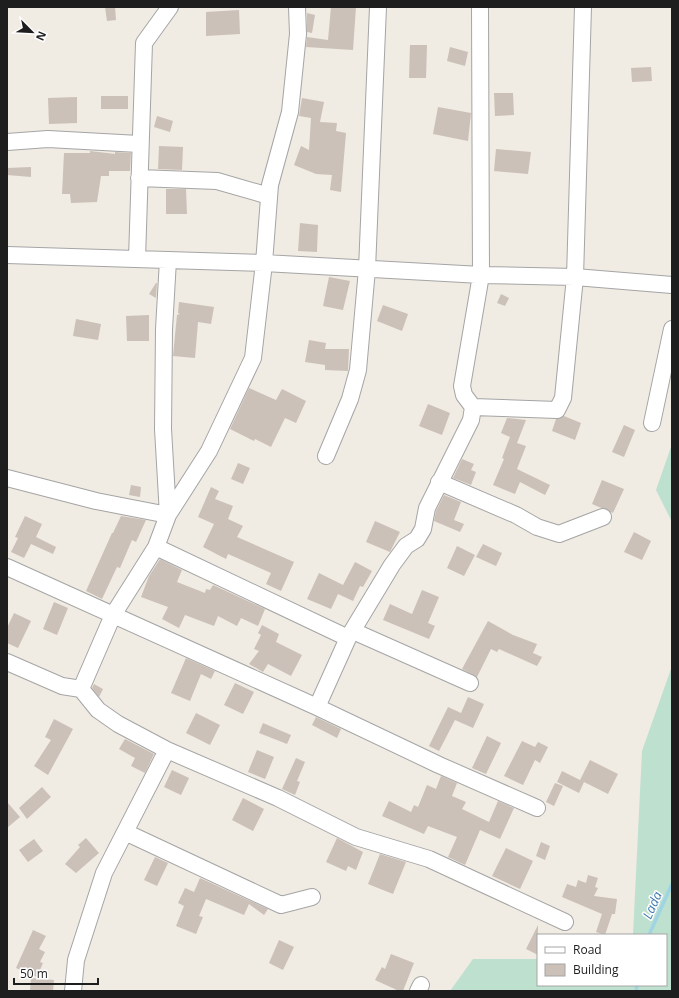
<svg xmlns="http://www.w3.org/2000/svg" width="679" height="998" viewBox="0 0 679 998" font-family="'Open Sans',sans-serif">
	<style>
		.wetland { fill: #bee0cf }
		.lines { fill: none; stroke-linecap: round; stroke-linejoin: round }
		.stream { stroke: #9fd5e2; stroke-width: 3.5 }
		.building { fill: #ccc1b8 }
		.minor-casing { stroke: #a5a5a5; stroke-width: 18 }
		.minor { stroke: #fff; stroke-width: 16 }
		.labels { text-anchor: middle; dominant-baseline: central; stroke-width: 3; stroke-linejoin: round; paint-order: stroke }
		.water-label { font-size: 13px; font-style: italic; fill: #3f7aaf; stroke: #fff }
	</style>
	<rect width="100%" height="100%" fill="#f0ebe3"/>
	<!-- wetland -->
	<path class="wetland" d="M672,444V522L656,490Z
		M672,666V991H450L473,959H538V985H666V935H633L642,751Z"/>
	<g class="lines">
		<!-- stream -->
		<path class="stream" d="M649,935L672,884
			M636,991L637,985"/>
	</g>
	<!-- building -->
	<path class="building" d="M105,7H115L116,20L107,21Z
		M331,7H356L353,50L306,47L307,37L328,40Z
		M239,10L240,34L206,36V12Z
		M307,13L315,15L312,33L307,32Z
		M410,45H427L426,78H409Z
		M450,47L468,52L465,66L447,61Z
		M651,67L652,81L632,82L631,68Z
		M494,93H513L514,115L495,116Z
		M101,96H128V109H101Z
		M77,97V123L49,124L48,98Z
		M302,98L324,102L320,122L337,123L336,131L346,133L341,192L330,190L332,175L316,174L294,165L301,146L309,150L311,118L299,116Z
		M438,107L471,113L468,141L433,134Z
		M157,116L173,121L170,132L154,127Z
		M159,146L183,147L182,170L158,169Z
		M496,149L531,152L528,174L494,171Z
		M90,151L115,154V152L131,153L130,171H109V176H101L97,202L71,203L70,194H62L64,153H90Z
		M31,167V177L7,175V168Z
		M166,189H186L187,214H166Z
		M300,223L318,225L317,252L298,251Z
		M329,277L350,281L343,310L323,306Z
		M156,283H157L156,298L149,294Z
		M501,294L509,298L505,306L497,303Z
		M179,302L214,307L211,324L198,322L195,358L173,356L177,315L180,314L178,313Z
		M383,305L408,314L402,331L377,321Z
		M149,315V341H127L126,316Z
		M76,319L101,324L98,340L73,336Z
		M309,340L326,343L325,349H349L348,371L325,370V365L305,362Z
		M249,388L276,400L282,389L306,401L296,423L285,418L271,447L255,439L254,441L230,429Z
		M428,404L450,413L442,435L419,426Z
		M564,416L581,423L575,440L552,431L556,419Z
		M507,418L526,420L517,443L526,446L517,469L550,485L545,495L520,482L515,494L493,485L504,459L502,458L510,437L501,433Z
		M624,425L635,430L624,457L612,452Z
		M462,459L474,464L471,470L476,472L471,485L453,478Z
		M238,463L250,468L243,484L231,479Z
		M602,480L624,489L613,513L592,504Z
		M131,485L141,487L140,497L129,495Z
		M211,487L219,491L215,499L233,506L228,519L243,526L237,537L294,562L281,591L266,584L271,573L228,554L226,559L203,547L214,524L198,517Z
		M444,495L461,502L454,520L464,524L460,532L434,521L436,511Z
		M25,516L42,524L36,537L56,547L53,554L31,544L24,558L11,552L18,538L15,537Z
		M121,516L146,520L136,542L132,540L120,568L117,567L102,599L86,591L112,533H113Z
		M375,521L400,532L390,552L366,542Z
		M634,532L651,541L642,560L624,552Z
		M483,544L502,553L496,566L476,557Z
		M457,546L475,555L464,576L447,568Z
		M160,559L182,570L177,582L205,593L206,589L210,590L213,585L265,609L258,626L241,618L237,626L218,616L214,626L185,615L179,628L162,619L168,607L141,597L149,576Z
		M355,562L372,571L363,587L360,586L353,601L338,594L331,609L307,599L319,573L343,585Z
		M422,590L439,597L428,623L435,626L429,639L383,620L390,604L412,614Z
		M54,602L68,608L57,635L43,629Z
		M14,613L31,621L18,648L7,643V628Z
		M488,621L513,635L537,644L533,653L542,657L537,666L499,649L497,652L491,649L477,677L462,669Z
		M262,625L279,634L276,642L302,655L291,676L268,664L263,672L249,664L259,651L254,649L261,635L258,633Z
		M186,658L215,671L211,679L201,674L190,701L171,693Z
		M235,683L254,692L243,714L224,705Z
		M94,684L103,689L99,697L92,688Z
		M468,697L484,704L473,728L455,720L439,751L429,746L448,707L461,713Z
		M196,713L220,725L210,745L186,733Z
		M316,717L341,729L337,738L312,725Z
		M54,719L73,729L48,775L34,766L51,740L45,737Z
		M263,723L291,735L287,744L259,733Z
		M487,736L501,743L486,774L472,768Z
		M125,739L154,754L145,773L131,766L135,758L119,749Z
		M522,741L535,747L538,742L548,747L540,763L535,760L523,785L504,776Z
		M257,750L274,757L265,779L248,772Z
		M296,758L305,762L297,781L300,782L295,795L282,789Z
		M590,760L618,774L608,794L580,780Z
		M172,770L189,778L181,795L164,787Z
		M562,771L584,782L579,793L557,782Z
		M441,776L457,783L452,796L466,802L462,809L489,822L498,801L514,808L500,839L480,830L465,865L448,857L457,837L428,826L424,834L382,816L389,801L411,812L414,805L418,807L427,785L436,789Z
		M555,783L563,786L554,806L546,802Z
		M42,787L51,797L27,819L19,808Z
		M243,798L264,809L253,831L232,820Z
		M7,802L20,817L7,828Z
		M86,838L99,853L76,873L65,864L80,847L78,845Z
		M337,838L363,852L356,870L348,866L346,871L326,862Z
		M34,839L43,851L28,862L19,850Z
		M541,842L550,846L545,860L536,856Z
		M506,848L533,861L520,889L492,876Z
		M380,854L406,862L393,894L368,884Z
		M155,857L168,863L157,886L144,880Z
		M588,875L598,878L595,887L598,888L594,896L617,899L615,914H612L605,935L596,932L602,914L562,897L567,884L576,887L578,880L586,883Z
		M200,878L268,909L264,915L249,904L244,915L206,899L199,916L203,917L196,934L176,926L184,906L178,903L185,888L194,892Z
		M538,925V955L526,949Z
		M33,930L46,936L39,949L45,952L40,962L43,963L37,977L16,968Z
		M279,940L294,947L283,970L269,963Z
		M391,954L414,963L403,991H399L375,980L382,967L385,969Z
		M31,978L54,980L53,991H30Z"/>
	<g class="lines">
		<defs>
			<path id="minor" d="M7,142L48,139L139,144
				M139,178L217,181L269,196
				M7,255L264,263L481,275L575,277L672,285
				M137,259L144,43L170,7
				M473,407L557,410L563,398L575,277L583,7
				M652,423L672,329
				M326,456L350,399L358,370L367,269L378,7
				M7,478L96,501L168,515L209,451L253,358L264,263L270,185L290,112L298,34L297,7
				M439,482L516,515L537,527L559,534L603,517
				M156,547L348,638
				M7,567L317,707L439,765L537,808
				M353,631L470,683
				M7,662L62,686L81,689L98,710L118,724L167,750L278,798L356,837L429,859L565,922
				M81,689L113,615L156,547L168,515L163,429L164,329L168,260
				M317,707L348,638L392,565L406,546L417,539L423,529L427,508L471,420L473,407L464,395L462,386L481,275L480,7
				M125,832L281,905L312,897
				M73,991L76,960L104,873L167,750
				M418,991L421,985"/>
		</defs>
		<!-- minor casing -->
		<use href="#minor" class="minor-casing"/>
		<!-- minor -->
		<use href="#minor" class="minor"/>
	</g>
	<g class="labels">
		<!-- water labels -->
		<g class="water-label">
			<text transform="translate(652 905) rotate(-66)">Lada</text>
		</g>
	</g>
	<!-- border -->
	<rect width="679" height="998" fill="none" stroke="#1e1e1e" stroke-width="16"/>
	<!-- legend -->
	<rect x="537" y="934" width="130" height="52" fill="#ffffff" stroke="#a5a5a5"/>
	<rect x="545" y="947" width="20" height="6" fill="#ffffff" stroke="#a5a5a5"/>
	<text x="573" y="954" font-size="12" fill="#1e1e1e">Road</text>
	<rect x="545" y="964" width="20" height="12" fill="#ccc1b8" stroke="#a5a5a5"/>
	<text x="573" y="974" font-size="12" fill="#1e1e1e">Building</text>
	<!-- north arrow -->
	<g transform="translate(32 32) rotate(114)" stroke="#ffffff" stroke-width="3" paint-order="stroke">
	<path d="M0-3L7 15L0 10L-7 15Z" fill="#1e1e1e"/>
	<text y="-6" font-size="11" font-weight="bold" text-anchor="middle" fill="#1e1e1e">N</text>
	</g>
	<!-- scale -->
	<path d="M14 978v6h84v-6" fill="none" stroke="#1e1e1e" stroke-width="2"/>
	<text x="20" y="978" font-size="12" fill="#1e1e1e" stroke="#ffffff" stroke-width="3" paint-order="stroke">50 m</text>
</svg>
